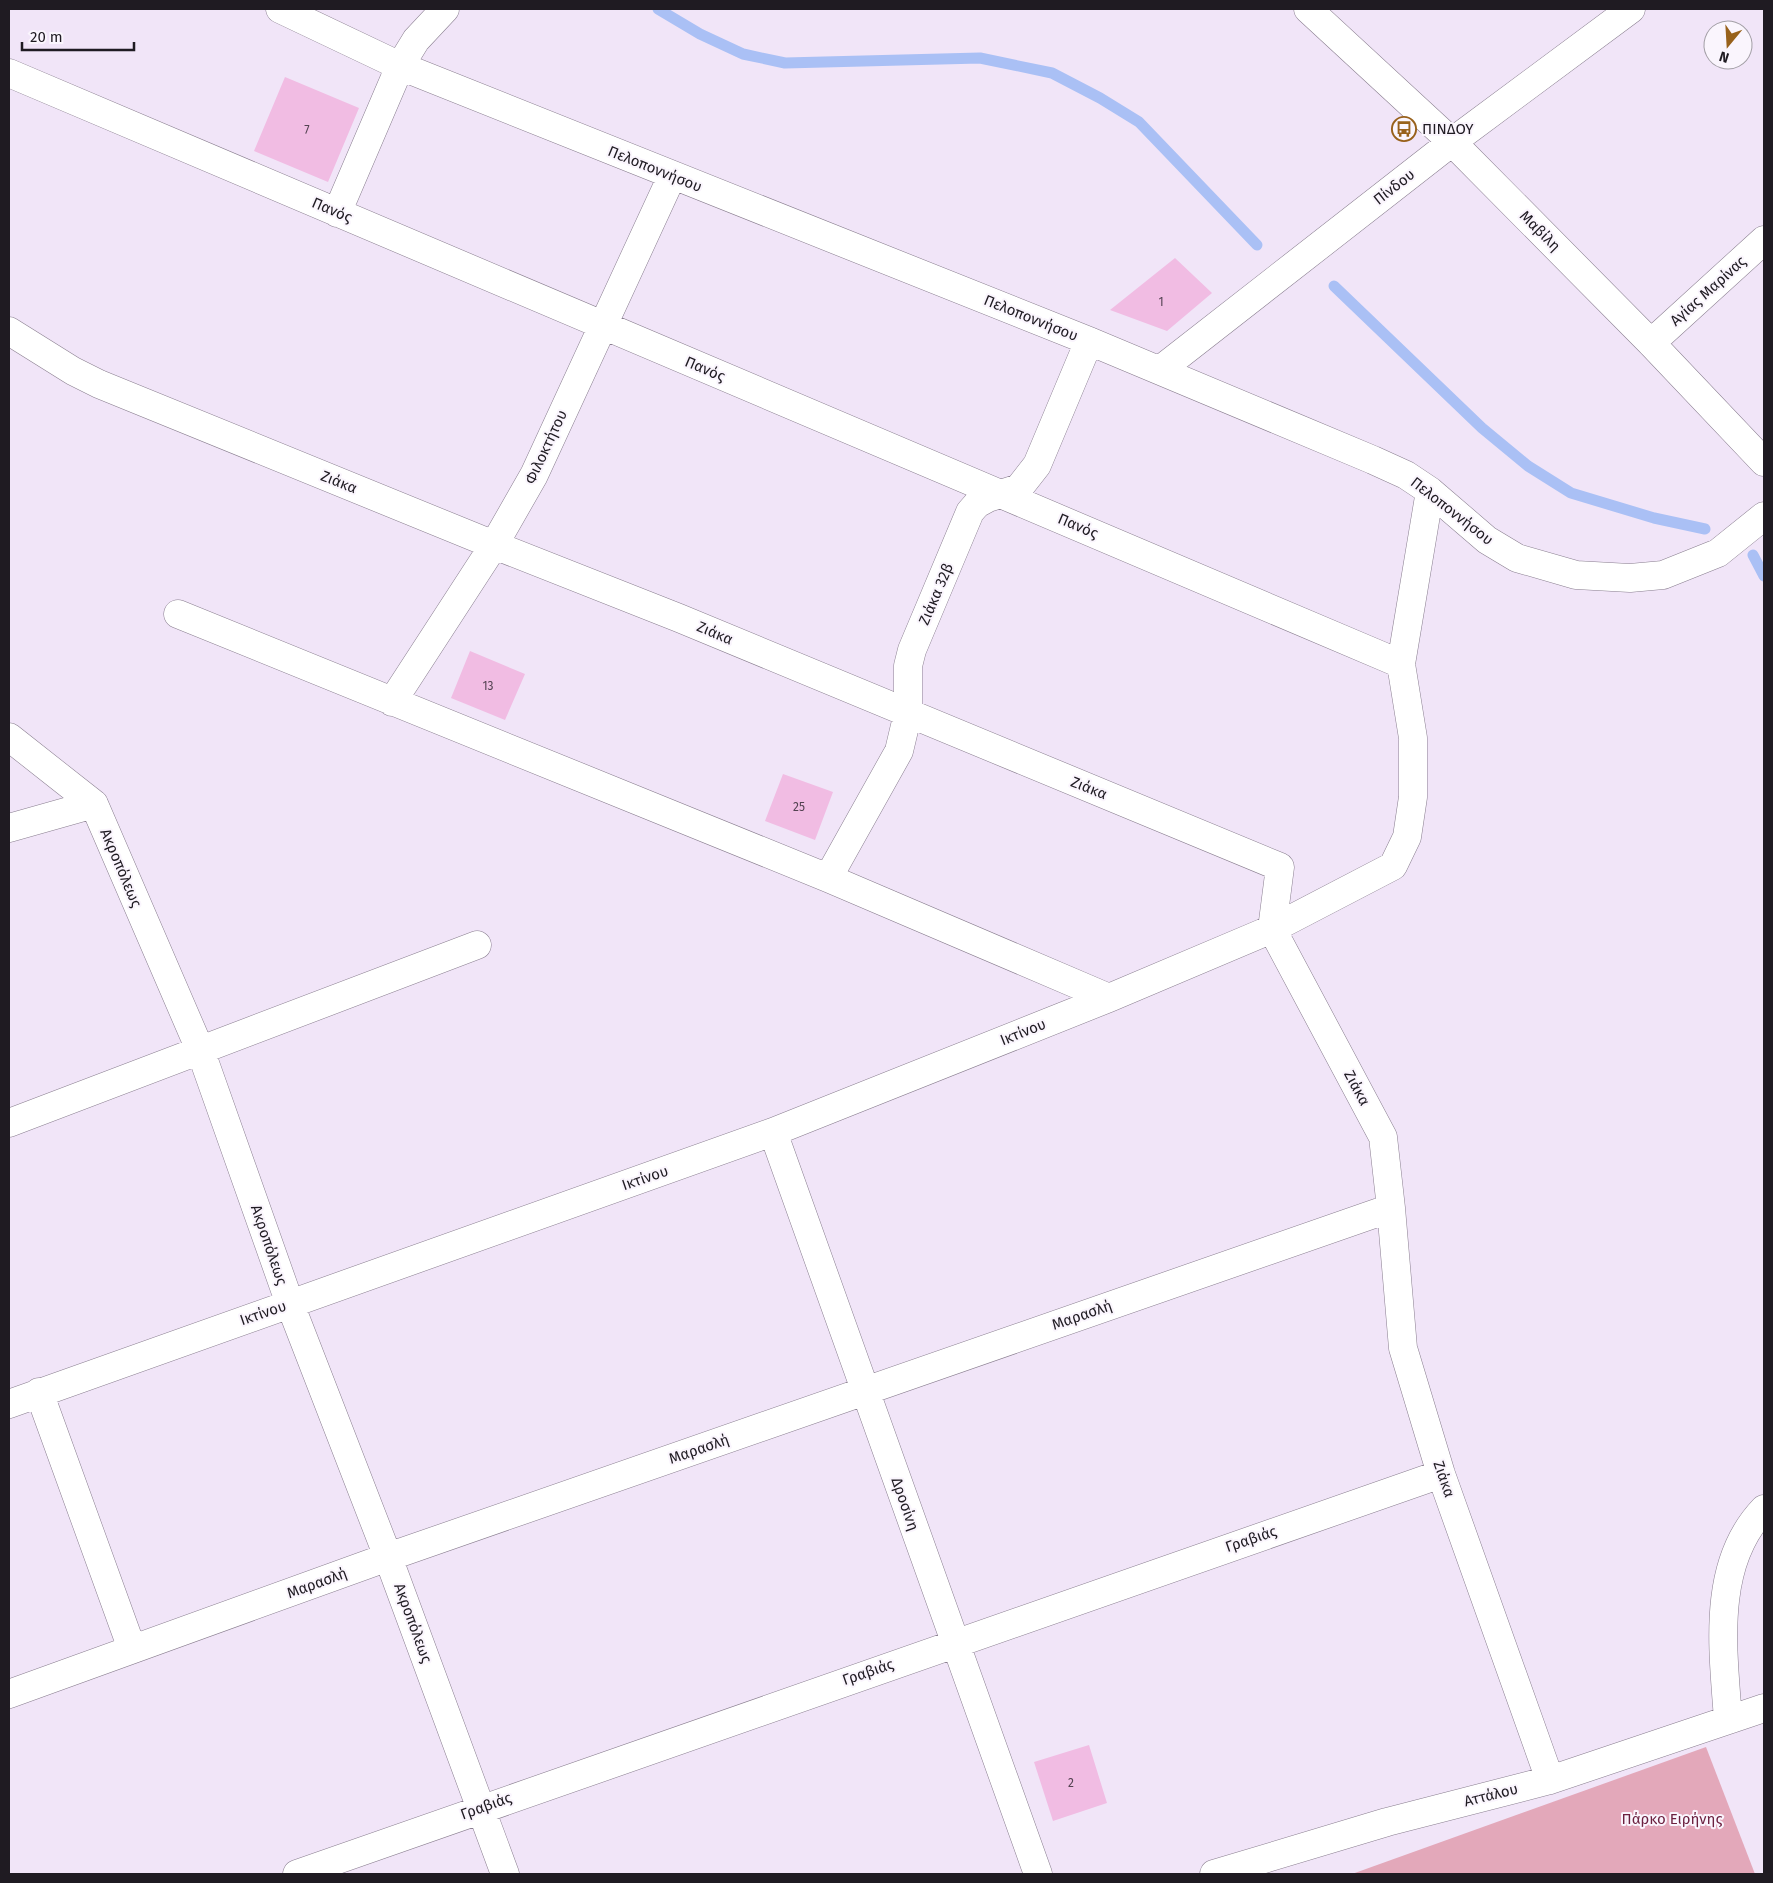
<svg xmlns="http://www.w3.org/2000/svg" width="1773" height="1883" viewBox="0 0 1773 1883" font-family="'Fira Sans',sans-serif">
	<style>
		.green { fill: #e3a8ba }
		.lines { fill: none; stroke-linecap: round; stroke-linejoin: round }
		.stream { stroke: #aac0f5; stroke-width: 11 }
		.building { fill: #f1bce3 }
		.minor-casing { stroke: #897e8f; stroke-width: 29 }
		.minor { stroke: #fff; stroke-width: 28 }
		.labels { text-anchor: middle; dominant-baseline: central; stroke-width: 4; stroke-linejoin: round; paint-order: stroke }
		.number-label { font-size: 12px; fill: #544352 }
		.poi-label { font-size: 15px; fill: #1f1b22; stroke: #faf5fd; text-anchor: start }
		.street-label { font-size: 15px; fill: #1f1b22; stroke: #faf5fd }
		.park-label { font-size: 15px; fill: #6c2140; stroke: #faf5fd }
	</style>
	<rect width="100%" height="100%" fill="#f1e5f8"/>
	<!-- green -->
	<path class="green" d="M1706,1747L1755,1874H1352Z"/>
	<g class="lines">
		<!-- stream -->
		<path class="stream" d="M658,9L700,34L743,54L785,63L980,58L1052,73L1100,98L1139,122L1257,245
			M1334,286L1482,428L1528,466L1571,493L1654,518L1705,529
			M1753,555L1764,576"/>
	</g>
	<!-- building -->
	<path class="building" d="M285,77L359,108L328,182L254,151Z
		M1175,258L1212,293L1167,331L1110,310Z
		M470,651L525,674L505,720L451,698Z
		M783,774L833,792L815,840L765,821Z
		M1089,1745L1107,1803L1053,1821L1034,1762Z"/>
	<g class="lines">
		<defs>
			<path id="minor" d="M280,9L400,66L1089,341L1373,460L1406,475L1430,491L1487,540L1517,558L1576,575L1630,578L1663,575L1718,553L1764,516
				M1308,9L1452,142L1651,343L1764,462
				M9,73L1401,664
				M337,213L400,66L416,40L445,9
				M9,331L73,371L99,384L494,545L679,618L1280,867L1272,929L1383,1137L1391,1208L1403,1348L1441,1474L1550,1780
				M1651,343L1764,240
				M1160,370L1452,142L1631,9
				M178,614L828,878L1109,998
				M392,702L494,545L534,475L672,176
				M9,737L94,804L201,1052L290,1304L388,1557L505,1874
				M9,828L94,804
				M828,878L899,751L908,713V666L912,650L970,512L977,504L988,498L1019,488L1037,465L1089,341
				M9,1123L477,945
				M773,1132L1038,1874
				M39,1392L132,1649
				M9,1404L773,1132L1109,998L1272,929L1393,866L1407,837L1413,797V738L1401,664L1430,491
				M9,1694L388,1557L1391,1208
				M1728,1719C1723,1649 1711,1564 1764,1509
				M297,1874L1441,1474
				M1214,1874L1387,1822L1550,1780L1764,1708"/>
		</defs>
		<!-- minor casing -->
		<use href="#minor" class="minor-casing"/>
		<!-- minor -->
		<use href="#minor" class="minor"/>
	</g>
	<!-- icons -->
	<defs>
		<symbol id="bus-ring" viewBox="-11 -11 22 22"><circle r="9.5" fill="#faf5fd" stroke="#98611b" stroke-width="1.5"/><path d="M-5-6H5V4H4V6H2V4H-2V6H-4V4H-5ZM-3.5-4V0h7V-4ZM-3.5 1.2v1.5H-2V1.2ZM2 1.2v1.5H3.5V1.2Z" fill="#98611b"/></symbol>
	</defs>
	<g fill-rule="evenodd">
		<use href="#bus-ring" x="1390" y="115" width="28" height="28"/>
	</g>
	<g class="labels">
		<!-- number labels -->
		<g class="number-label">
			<text x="307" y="130">7</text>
			<text x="1161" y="302">1</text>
			<text x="488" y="686">13</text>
			<text x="799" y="807">25</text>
			<text x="1071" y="1783">2</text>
		</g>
		<!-- poi labels -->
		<g class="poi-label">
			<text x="1422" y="129">ΠΙΝΔΟΥ</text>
		</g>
		<!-- street labels -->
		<g class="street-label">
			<text transform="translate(655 169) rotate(22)">Πελοποννήσου</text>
			<text transform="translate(1394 187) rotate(-38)">Πίνδου</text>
			<text transform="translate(332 210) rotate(23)">Πανός</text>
			<text transform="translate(1540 231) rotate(45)">Μαβίλη</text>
			<text transform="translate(1708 291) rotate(-42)">Αγίας Μαρίνας</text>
			<text transform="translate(1031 318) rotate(22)">Πελοποννήσου</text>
			<text transform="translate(705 369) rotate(23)">Πανός</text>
			<text transform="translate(546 447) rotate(-65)">Φιλοκτήτου</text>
			<text transform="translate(339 482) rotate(22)">Ζιάκα</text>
			<text transform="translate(1452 511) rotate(38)">Πελοποννήσου</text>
			<text transform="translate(1078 526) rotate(23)">Πανός</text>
			<text transform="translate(936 594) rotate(-67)">Ζιάκα 32β</text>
			<text transform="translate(715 633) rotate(23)">Ζιάκα</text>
			<text transform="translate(1089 788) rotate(22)">Ζιάκα</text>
			<text transform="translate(121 868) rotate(67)">Ακροπόλεως</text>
			<text transform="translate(1023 1032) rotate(-22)">Ικτίνου</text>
			<text transform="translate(1357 1088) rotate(62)">Ζιάκα</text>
			<text transform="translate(645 1178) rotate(-19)">Ικτίνου</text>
			<text transform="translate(269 1245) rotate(71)">Ακροπόλεως</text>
			<text transform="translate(263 1313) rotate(-19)">Ικτίνου</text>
			<text transform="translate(1082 1315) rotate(-19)">Μαρασλή</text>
			<text transform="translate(699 1449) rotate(-19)">Μαρασλή</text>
			<text transform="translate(1444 1479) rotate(71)">Ζιάκα</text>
			<text transform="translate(905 1504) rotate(71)">Δροσίνη</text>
			<text transform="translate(1251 1539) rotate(-19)">Γραβιάς</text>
			<text transform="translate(317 1583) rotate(-20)">Μαρασλή</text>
			<text transform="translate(413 1623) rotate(70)">Ακροπόλεως</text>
			<text transform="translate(868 1672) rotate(-19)">Γραβιάς</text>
			<text transform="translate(1491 1795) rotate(-14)">Αττάλου</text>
			<text transform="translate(486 1806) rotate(-20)">Γραβιάς</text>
		</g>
		<!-- park labels -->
		<g class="park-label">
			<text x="1672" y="1819">Πάρκο Ειρήνης</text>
		</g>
	</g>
	<!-- border -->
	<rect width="1773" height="1883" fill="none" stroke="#1f1b22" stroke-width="20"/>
	<!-- north arrow -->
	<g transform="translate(1728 45) rotate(198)"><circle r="24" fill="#faf5fd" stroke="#a29ea5"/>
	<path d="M0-4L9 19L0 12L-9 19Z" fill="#98611b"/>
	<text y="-8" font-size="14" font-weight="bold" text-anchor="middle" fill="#1f1b22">N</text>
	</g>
	<!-- scale -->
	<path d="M22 42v8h112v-8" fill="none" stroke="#1f1b22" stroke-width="2.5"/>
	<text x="30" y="42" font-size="15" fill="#1f1b22" stroke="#faf5fd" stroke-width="4" paint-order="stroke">20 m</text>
</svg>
